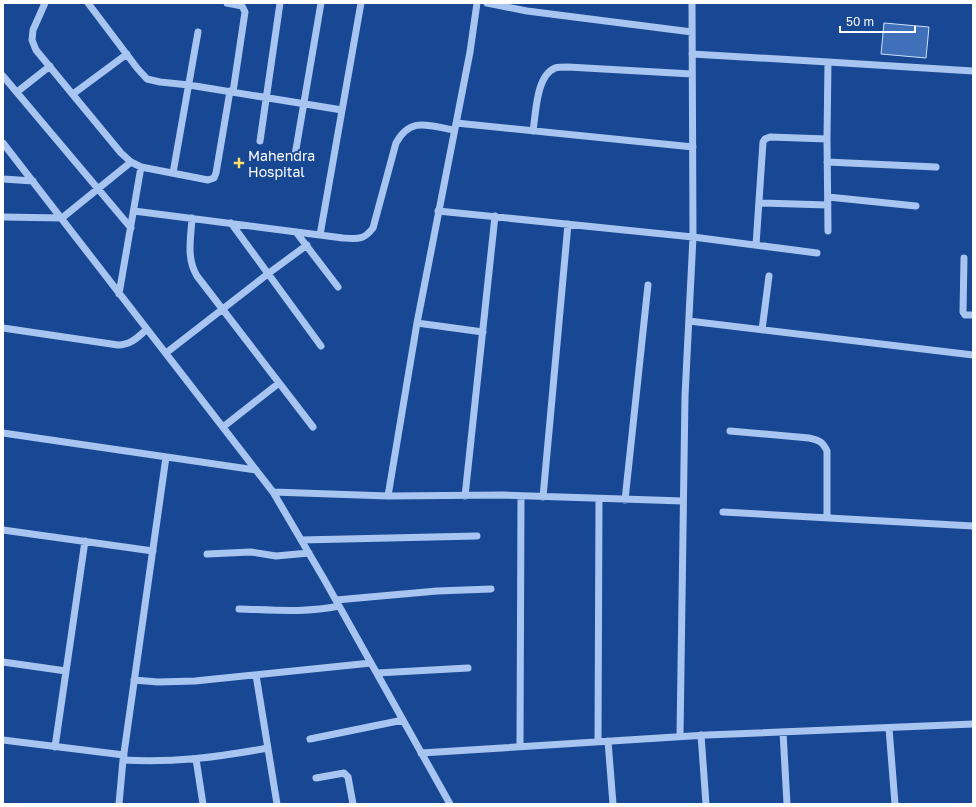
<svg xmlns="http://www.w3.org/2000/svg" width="976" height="807" viewBox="0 0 976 807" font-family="'Golos Text',sans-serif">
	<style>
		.building { fill: #4170ba; stroke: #cfe0fb }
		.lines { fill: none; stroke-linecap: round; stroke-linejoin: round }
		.minor { stroke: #a8c4f0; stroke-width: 7 }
		.poi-dot { fill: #ffdc67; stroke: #184793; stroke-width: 1.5 }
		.labels { text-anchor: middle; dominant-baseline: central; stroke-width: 4; stroke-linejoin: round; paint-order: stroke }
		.poi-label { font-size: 14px; fill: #fff; stroke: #184793; text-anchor: start }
	</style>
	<rect width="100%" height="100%" fill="#184793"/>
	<!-- building -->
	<path class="building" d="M884,23L929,27L926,58L881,54Z"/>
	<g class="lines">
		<!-- minor -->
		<path class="minor" d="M45,3L33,30L32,40L36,50L121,153L131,162L141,167L208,180L214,178L216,173L230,91
			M88,3L137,68L147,79L160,82L189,85L342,110
			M227,3L242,6L245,12L233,92
			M487,3L527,11L692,32
			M692,54L828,62
			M3,76L131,228
			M17,92L50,66
			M73,94L127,54
			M456,123L693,147
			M533,131C536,113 536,76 555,68C559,67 564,67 568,67L692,74
			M260,141L280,3
			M3,143L273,492L324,579L450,804
			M295,155L321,3
			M827,162L936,167
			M173,173L198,32
			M3,179L33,181
			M828,197L916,206
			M759,203L828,205
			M134,211L343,238C358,239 364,240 373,228L396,143C411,116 429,126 454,130
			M438,211L693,237L817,253
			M3,217L62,218L131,162
			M192,218C191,238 186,258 197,276L313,427
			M231,223L321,346
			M828,231L827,139L828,62L973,71
			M296,232L338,287
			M320,235L361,3
			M756,245L763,142L765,139L770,137L827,139
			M964,258L963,312L965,315H973
			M119,294L141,167
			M689,321L973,355
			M417,323L483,332
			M3,328L118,345C131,345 138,337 147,329
			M762,330L769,276
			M166,353L269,273L307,245
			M223,427L279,383
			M730,431L809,438C819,440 823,442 827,451V518
			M3,433L256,470
			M273,492L388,496L503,495L683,501
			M388,496L417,323L470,52L477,3
			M465,496L495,216
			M543,497L568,224
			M625,500L648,285
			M723,512L973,526
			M3,530L153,551
			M301,540L477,536
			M207,554L251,552L276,556L309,553
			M336,600L437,591L491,589
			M239,609C273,610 306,613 339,606
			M3,662L66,671
			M377,673L468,668
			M256,675L277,804
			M134,680L158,682L195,681L371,663
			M889,728L895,804
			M783,732L787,804
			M701,735L706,804
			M680,736L685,396L693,237L692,3
			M310,739L403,720
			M3,740L124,755
			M598,741L599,499
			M608,741L613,804
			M520,746L521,496
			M55,747L85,541
			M421,753L707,735L973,724
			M196,759L203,804
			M123,760C174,763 218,757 268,748
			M316,778L344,773L348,777L353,804
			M119,804L123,760L166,457"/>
	</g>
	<!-- markers -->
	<path class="poi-dot" d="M237 157h4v4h4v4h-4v4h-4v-4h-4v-4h4z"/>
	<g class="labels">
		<!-- poi labels -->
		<g class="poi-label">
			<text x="248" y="155">Mahendra<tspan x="248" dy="16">Hospital</tspan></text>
		</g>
	</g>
	<!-- border -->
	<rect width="976" height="807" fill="none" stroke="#ffffff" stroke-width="8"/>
	<!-- scale -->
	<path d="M840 26v6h75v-6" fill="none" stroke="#ffffff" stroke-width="2"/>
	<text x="846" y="26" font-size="12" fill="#ffffff" stroke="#184793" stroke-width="3" paint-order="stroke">50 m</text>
</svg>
